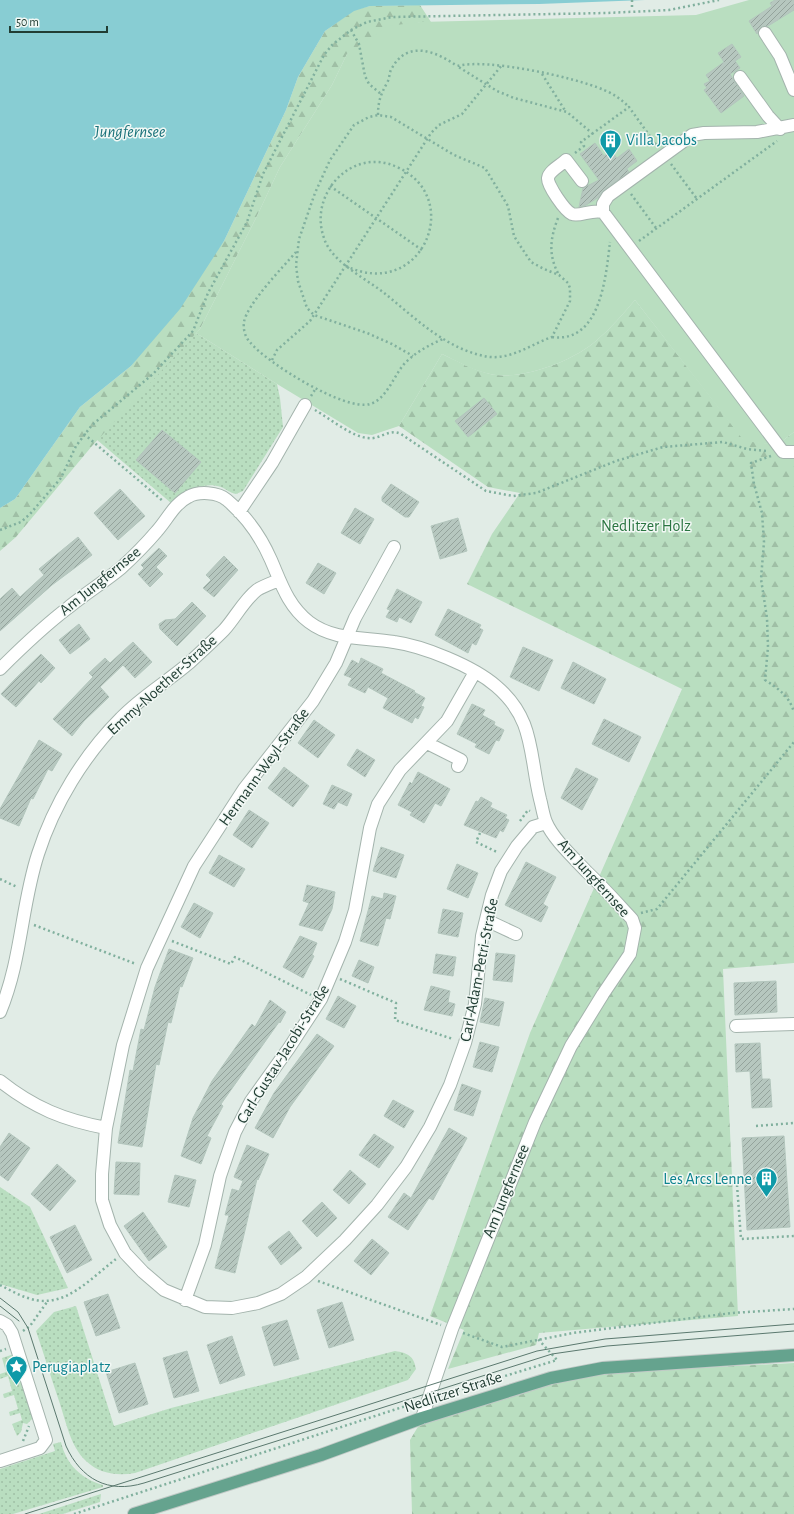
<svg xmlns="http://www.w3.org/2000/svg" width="794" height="1514" viewBox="0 0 794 1514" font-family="'Alegreya Sans',sans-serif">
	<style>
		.grass { fill: url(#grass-dots) }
		.forest { fill: url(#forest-firs) }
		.garden { fill: #b9dec0 }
		.water { fill: #88cdd3 }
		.building { fill: url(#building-hatch); stroke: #b3c6bd }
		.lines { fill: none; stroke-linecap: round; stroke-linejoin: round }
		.minor-casing { stroke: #a4b4ad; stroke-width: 14 }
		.major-casing { stroke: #c1c9c6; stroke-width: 14 }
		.path { stroke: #81b09e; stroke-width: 2.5; stroke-dasharray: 2 3; stroke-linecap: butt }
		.minor { stroke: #fff; stroke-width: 12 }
		.major { stroke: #65a38e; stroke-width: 12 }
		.tram { stroke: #5b796f; stroke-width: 1 }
		.labels { text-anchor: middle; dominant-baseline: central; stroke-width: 3; stroke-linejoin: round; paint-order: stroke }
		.culture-label { font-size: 16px; fill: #0d838f; stroke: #f2f8f5; text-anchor: start }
		.park-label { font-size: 16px; fill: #2a7541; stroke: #f2f8f5 }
		.street-label { font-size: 16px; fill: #213d33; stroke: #f2f8f5 }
		.water-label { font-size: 17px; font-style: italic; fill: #1a727a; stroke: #f2f8f5 }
	</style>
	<defs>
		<pattern id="grass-dots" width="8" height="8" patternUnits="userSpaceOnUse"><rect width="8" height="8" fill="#b9dec0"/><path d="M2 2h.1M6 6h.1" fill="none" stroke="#9fbfa5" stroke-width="1.8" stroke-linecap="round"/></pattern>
		<pattern id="forest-firs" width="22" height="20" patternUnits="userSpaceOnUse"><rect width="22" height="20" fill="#b9dec0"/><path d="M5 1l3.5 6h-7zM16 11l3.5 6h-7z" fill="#9fbfa5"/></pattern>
		<pattern id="building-hatch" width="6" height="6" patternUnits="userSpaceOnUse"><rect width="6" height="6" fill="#b6c7bf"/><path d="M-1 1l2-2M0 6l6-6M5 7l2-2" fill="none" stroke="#94a39c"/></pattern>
	</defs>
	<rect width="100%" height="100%" fill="#e1ece6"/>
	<!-- grass -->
	<path class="grass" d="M196,333L277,384L280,398L283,427L243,491L236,494C230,493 226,489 221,487C202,481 185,492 171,503L96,439Z
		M0,1187L30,1207L68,1288L37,1295L0,1284Z
		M76,1306L114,1426L171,1408L395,1351C408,1353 414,1356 416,1369L408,1380L135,1473C117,1476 100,1474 86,1461C70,1446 66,1421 59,1401C51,1378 44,1354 36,1331L54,1312Z
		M14,1354L34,1417L27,1424L23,1423L21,1432L17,1436L12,1424L22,1420L20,1413L10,1416L9,1412L18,1409L14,1395L4,1398L3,1394L12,1391L8,1376L0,1379V1374L6,1372L2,1358Z
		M61,1442C66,1464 81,1479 103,1485V1487L13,1514H0V1469L55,1451L53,1444Z
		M101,1494L100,1502L63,1514H39Z"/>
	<!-- forest -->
	<path class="forest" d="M420,5L431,22H420L347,54L332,85L280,167L257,216L200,329L92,446L16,537L0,551V508L15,499L80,407L131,366L224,241L286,110L298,77L325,31L354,10L370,6Z
		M635,300L744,440L777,445L794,432V963L723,969L738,1316L539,1333L536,1345L448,1369L464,1330L430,1316L530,1033L682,689L467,584L492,534L520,493L488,487L399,426L442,354C457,361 473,370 490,374C521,381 574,361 597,340C611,328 623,314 635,300Z
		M794,1363V1514H412L410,1440L419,1425L551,1383L605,1373Z"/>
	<!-- garden -->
	<path class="garden" d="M749,0H794V432L777,445L744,441L635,300C623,314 611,328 597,340C574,361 521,381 490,374C473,371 457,361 442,354L399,426L372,435L358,433L277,384L196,333L200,329L257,216L280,167L332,85L347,54L388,26L420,22L696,15Z"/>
	<!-- water -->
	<path class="water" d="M0,0H645L539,4L370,6L354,11L325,31L298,77L286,110L224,241L180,309L131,366L80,407L15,499L0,508Z"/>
	<!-- building -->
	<path class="building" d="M775,0H794V10L768,26L761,27L757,34L749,21L772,6L770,3Z
		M732,44L741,57L735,61L740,68L730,74L744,96L721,113L704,90L707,88L704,84L710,81L706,75L724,62L718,53Z
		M595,143L604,156L611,151L617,158L629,149L637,161L625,170L627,169L629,172L604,190L599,197L586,205L579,207L583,188L599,180L580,154Z
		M484,398L497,414L468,437L455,421Z
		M162,430L201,462L175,493L136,460Z
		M391,484L419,502L409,517H405L382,501V497Z
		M120,489L145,516L118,540L94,513Z
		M355,508L374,519L360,544L341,533Z
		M458,518L467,551L440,559L431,526Z
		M78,537L92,555L52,585L0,631V599L12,588L20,597L44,575L39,569Z
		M159,548L167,556L156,567L163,574L150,587L138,574L144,568L141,565Z
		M224,556L238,570L214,597L203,588L211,580L206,575Z
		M318,563L336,573L324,594L306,583Z
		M397,589L422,602L411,623L399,617L397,622L386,617L390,610L387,609Z
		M192,602L206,616L177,646L160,629L159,624L165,620L175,619Z
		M448,609L481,625L479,628L483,630L476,645L472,643L468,653L435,635Z
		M79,624L90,639L70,654L59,640Z
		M133,642L152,662L135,678L123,665L100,687L109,697L84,721L72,736L53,719L93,677L89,673L105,658L110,663Z
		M523,647L553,660L539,691L510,677Z
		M41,654L55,668L41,683L39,681L16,707L1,694L15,679Z
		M361,658L383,669L381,673L415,691L414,692L425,698L421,706L424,707L418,719L415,717L412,723L383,708L388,698L368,687L365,693L348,685L352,678L344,675L352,660L359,664Z
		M573,662L606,679L594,704L561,688Z
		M472,704L485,710L482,715L495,722L494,725L504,730L499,741L496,740L489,754L475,747L477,744L457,734Z
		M604,719L641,737L629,762L592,744Z
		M314,720L335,735L318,758L298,743Z
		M39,740L62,754L52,771L48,769L33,799L31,798L19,826L0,818V809Z
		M357,749L375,760L365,777L347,765Z
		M284,767L309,786L293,807L268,788Z
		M576,768L598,779L582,810L561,798Z
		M418,772L450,789L441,806L435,803L424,823L410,815L412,812L398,805L410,782L412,784Z
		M332,785L352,794L347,806L338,802L334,809L323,804Z
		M481,797L492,803L490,807L507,815L505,818L509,820L503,832L500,830L496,838L464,825L476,801L478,802Z
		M249,810L269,823L252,848L233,835Z
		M381,847L404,855L396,878L373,871Z
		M219,855L245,869L234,887L209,873Z
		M526,862L556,877L543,904L548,907L541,922L505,905Z
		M457,864L478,873L468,898L447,889Z
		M307,885L335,892L332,909L322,931L299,925L309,903L303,901Z
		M384,893L396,896L390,919L386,918L378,946L360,941L372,896L383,899Z
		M194,903L213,913L200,938L181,927Z
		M443,909L463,913L458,937L438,933Z
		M300,936L317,943L312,955L314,956L303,978L283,967Z
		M169,949L193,958L182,987L180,986L171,1023L168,1022L159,1065L156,1064L142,1147L118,1143L130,1070L133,1071L141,1029L144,1030L155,987Z
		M496,953L515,955L512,982L493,980Z
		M436,954L456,957L453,976L433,973Z
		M359,960L374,967L368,983L352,976Z
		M776,981L777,1012L735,1015L734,983Z
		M431,986L450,991L448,1002L455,1004L452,1016L424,1010Z
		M338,996L356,1006L344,1028L326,1019Z
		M485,998L504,1002L499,1026L480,1022Z
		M270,1000L286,1012L280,1023L279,1022L221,1104L223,1106L207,1136L211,1138L201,1164L181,1156L193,1118L212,1081L252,1024L255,1027Z
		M317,1034L334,1046L290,1107L273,1138L255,1128L274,1093Z
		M480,1042L499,1047L492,1072L473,1067Z
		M760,1043L762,1079H770L772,1107L752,1108L750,1071L736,1072L735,1044Z
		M462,1084L481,1091L473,1116L454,1110Z
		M393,1100L414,1111L404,1128L384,1116Z
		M449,1128L467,1138L433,1200L429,1198L408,1230L388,1217L404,1193L411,1198Z
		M9,1133L30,1148L8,1181L0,1175V1147Z
		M374,1134L394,1147L379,1168L359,1155Z
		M784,1136L790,1227L747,1230L742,1138Z
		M247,1145L269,1154L258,1180L257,1179L235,1273L215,1268L229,1215H225L232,1189L239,1191L243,1181L234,1177Z
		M116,1162L140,1163L139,1195L114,1194Z
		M57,1164L76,1181L50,1211L31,1194Z
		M350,1170L366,1184L349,1204L333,1190Z
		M175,1175L196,1180L189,1207L168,1202Z
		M322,1202L337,1218L317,1237L302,1221Z
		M143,1212L167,1247L149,1261L124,1226Z
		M75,1225L92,1260L67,1273L50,1237Z
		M289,1231L302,1248L281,1265L268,1247Z
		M372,1239L389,1253L371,1275L354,1261Z
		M108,1294L120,1328L96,1336L84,1302Z
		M342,1302L354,1340L329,1348L317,1310Z
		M287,1320L299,1359L274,1366L262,1327Z
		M232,1336L245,1375L220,1384L207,1345Z
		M187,1351L199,1391L174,1398L163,1358Z
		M135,1363L148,1404L119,1413L106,1372Z"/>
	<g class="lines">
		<defs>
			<path id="minor" d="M765,33L780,56L794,90
				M740,77L768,116L780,129
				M582,181L566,160C561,165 549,171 548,178C547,185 565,211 572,214C580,217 591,209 603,212V204L608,196L692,135L704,133L757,132L794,125
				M603,212L783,452H794
				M239,512L272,463L305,405
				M394,547L355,618L336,663L313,701L244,789L194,866L147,968L123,1045L106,1128L102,1174V1200L110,1225L125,1253L143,1272L164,1290L205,1307L232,1308L258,1303L281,1294L306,1277L345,1240L377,1205L406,1167L430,1127L450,1085L465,1043L475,1004L482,936L492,895L501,871L517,846L533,827L546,823
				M0,669C22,647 44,626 69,607C86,593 104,582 121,568C133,557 146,544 157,531C167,520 174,504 188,497C198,491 218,492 227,500C246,516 261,537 271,560C281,583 288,606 309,622C334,641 365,637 394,642C423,646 473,666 496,686C535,719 529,754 540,799C542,806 543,815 546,822C553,839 574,858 587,872C603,887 617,903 632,919L635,928L630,954L603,994L571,1046L535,1122L452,1329L422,1418
				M427,743L461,760L458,766
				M486,920L516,934
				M0,1012C22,959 21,906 38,854C54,804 84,755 121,718C141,697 167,682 189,663C201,652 213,641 224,630C235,618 244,600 257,590C263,586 272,583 279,580
				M736,1026L794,1024
				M0,1081C34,1108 64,1120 106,1128
				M185,1300L205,1245L220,1176L235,1132L251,1101L289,1048L321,999L345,942L355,910L370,828L378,804L400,770L447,721L475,672
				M0,1321L7,1325L12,1333L46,1440L40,1448L0,1461"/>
			<path id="major" d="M134,1514L321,1455L422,1418L551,1378L603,1368L794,1355"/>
		</defs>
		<!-- minor casing -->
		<use href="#minor" class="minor-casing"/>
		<!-- major casing -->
		<use href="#major" class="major-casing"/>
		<!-- path -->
		<path class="path" d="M632,0V7
			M351,30L359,44L365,76L369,84L381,94
			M542,74L566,112
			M378,115C378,101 381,94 387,83C390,78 389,72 392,68C408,39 437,52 457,66
			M593,134L567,112L514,98L497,91L457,66C487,58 574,77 604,90C614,94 622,100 629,107
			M575,153L584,146L581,142L629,107L657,146
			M671,164L697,199
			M330,186L422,250
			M631,194L656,228
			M558,218C550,239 548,255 559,275
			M639,241L777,141
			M296,252C283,267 247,304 244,322C243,329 245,337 250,342C265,362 346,412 370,404C387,399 394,375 405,363C416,352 429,345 443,339
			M346,266C421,302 466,198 397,167C352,146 308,194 324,238C326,245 331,252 337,258C350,271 368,281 383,292C403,308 423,327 445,340C458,348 474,355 490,357C512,359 532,344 552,337L570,301V288L568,283L559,275L544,269L531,262L521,247L514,236L508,206L485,168L454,155L391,117L378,115L369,117L354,125L330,160L315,193L299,239L296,265L298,281L307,308L314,315L367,333L392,344L413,356
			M552,337C601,344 606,275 610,242
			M272,360L277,350L310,321L431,133L439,125L462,114L502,65
			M311,396L316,388
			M315,410C329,418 352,437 368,438C380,440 389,428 401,434L486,491L513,496L536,493L616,461L663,447L723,442L747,449L767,451
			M84,434L164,502
			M771,456L751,463L754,484L762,513L764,542L761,579L767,618L768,647L765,680C779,689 789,696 794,712
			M0,530L21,522L30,514L61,478L76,446L92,425L153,374L193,331L208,293L247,222L263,174L324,55L332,45L351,30L367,22L392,17L607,13L669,10L719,0
			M520,821L528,810L530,811
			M480,833L476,842L497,852L498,851
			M0,879L17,887
			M641,913L657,909L794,742
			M34,925L136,964
			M172,941L231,964L235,957L311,995
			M340,979L396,1003L395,1020L453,1039
			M756,1126L794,1123
			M737,1185L741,1239L794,1236
			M318,1281L441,1325
			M0,1285C10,1290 20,1296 31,1299C65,1309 91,1278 116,1259
			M23,1331L30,1326L47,1302
			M463,1333L502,1347L573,1333L732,1313L794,1309
			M0,1351L6,1349
			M443,1395L557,1360L538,1339
			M23,1441L29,1426
			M74,1514L415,1403"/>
		<!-- minor -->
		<use href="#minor" class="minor"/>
		<!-- major -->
		<use href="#major" class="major"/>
		<!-- tram -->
		<path class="tram" d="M0,1298L18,1312L28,1328L66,1446C81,1479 108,1494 144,1483L552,1354L607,1346L794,1331
			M0,1306L19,1321
			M25,1514L537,1351L605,1339L794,1324"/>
	</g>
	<!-- icons -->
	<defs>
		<symbol id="building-pin" viewBox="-11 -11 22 30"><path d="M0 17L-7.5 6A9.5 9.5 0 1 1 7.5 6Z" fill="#0f9aa8" stroke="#f2f8f5"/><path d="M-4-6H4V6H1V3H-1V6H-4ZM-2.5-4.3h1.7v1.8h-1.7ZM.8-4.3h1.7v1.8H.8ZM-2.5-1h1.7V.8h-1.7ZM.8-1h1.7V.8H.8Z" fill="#fff"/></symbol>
		<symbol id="sight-pin" viewBox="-11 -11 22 30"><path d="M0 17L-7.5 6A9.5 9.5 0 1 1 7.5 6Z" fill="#0f9aa8" stroke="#f2f8f5"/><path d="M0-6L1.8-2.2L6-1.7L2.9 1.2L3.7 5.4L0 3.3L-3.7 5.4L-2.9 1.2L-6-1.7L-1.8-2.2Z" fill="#fff"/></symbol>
	</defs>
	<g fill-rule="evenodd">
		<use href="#building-pin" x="598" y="128" width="25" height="34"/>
		<use href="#building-pin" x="754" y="1166" width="25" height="34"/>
		<use href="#sight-pin" x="4" y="1354" width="25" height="34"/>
	</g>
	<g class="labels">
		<!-- culture labels -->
		<g class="culture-label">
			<text x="626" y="140">Villa Jacobs</text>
			<text x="752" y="1179" text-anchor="end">Les Arcs Lenne</text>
			<text x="32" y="1367">Perugiaplatz</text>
		</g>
		<!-- park labels -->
		<g class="park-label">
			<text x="646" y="526">Nedlitzer Holz</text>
		</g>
		<!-- street labels -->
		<g class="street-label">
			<text transform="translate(100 581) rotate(-39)">Am Jungfernsee</text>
			<text transform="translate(162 685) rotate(-42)">Emmy-Noether-Straße</text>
			<text transform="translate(264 767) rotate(-54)">Hermann-Weyl-Straße</text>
			<text transform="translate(594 878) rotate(48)">Am Jungfernsee</text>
			<text transform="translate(479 970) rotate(-79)">Carl-Adam-Petri-Straße</text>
			<text transform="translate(283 1054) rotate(-58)">Carl-Gustav-Jacobi-Straße</text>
			<text transform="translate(506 1191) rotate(-68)">Am Jungfernsee</text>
			<text transform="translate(453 1392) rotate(-18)">Nedlitzer Straße</text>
		</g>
		<!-- water labels -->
		<g class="water-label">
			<text x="130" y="131">Jungfernsee</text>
		</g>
	</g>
	<!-- scale -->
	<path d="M10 26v6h97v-6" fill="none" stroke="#213d33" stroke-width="2"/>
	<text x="16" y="26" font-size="12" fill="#213d33" stroke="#f2f8f5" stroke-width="3" paint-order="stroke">50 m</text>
</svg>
